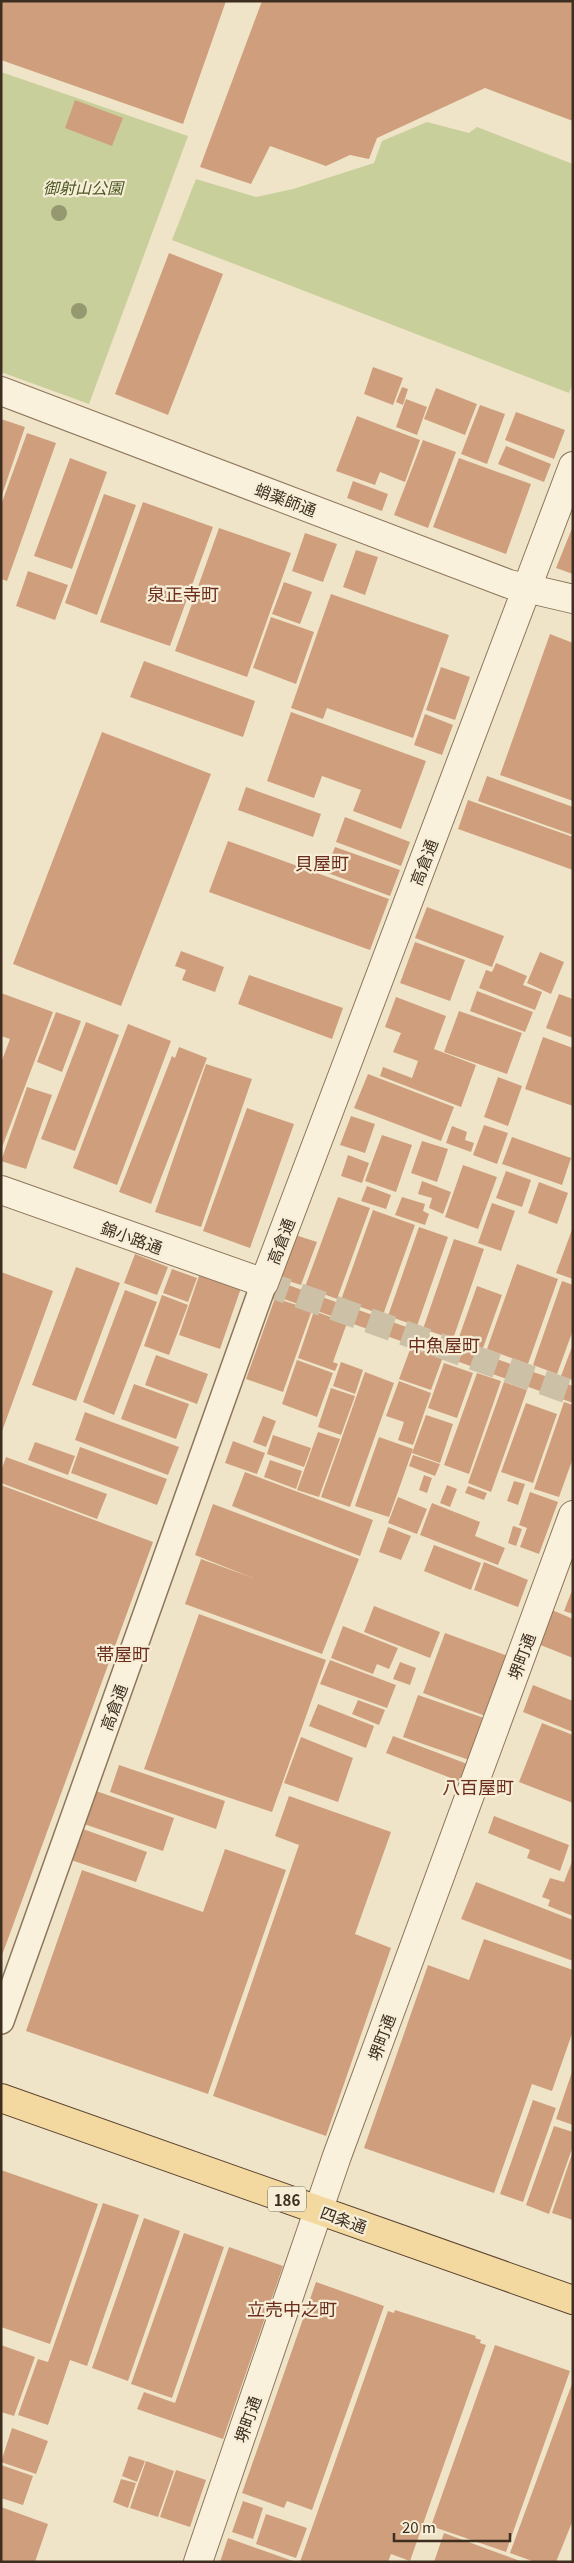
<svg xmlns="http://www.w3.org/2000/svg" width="574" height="2563" viewBox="0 0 574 2563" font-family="Georgia,'Noto Sans JP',serif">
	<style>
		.green { fill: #c9cf9b }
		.building { fill: #cf9f7d }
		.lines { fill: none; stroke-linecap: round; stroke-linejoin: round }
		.pedestrian-tunnel { stroke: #ccc0a6; stroke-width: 25; stroke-dasharray: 25 12; stroke-linecap: butt }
		.pedestrian-casing { stroke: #8d765c; stroke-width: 28 }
		.minor-casing { stroke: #8d765c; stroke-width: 30 }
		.primary-casing { stroke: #5b4430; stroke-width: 30 }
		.pedestrian { stroke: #faf1dc; stroke-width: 25 }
		.minor { stroke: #faf1dc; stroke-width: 28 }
		.primary { stroke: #f3d9a0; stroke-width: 28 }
		.tree { fill: #96986f }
		.labels { text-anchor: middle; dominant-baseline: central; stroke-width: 4.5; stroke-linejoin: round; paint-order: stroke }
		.shield { fill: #f7eed8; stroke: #756857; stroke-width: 1 }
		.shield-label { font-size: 15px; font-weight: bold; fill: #3d2e20 }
		.park-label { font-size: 16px; font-style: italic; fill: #4d5a26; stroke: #f7eed8 }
		.street-label { font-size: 16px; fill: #3d2e20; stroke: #f7eed8 }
		.neighbourhood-label { font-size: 18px; fill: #6b2e1e; stroke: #f7eed8 }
	</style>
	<rect width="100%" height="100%" fill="#f0e4c8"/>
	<!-- green -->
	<path class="green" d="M1,72L188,136L89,404L1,372Z
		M427,122L469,133L477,127L573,164V383L569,393L172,240L196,179L256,197L293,189L374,163L382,141Z"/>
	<!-- building -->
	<path class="building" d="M1,1H226L183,124L1,60Z
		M262,1H569L573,3V121L485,88L377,138L369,159L350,155L326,166L270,146L251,184L200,167Z
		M75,100L123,118L112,146L65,128Z
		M169,253L223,274L168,415L115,394Z
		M373,367L403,378L393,405L364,394Z
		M402,387L408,389L403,405L396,402Z
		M436,388L477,404L465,435L424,419Z
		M406,399L427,407L417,435L396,427Z
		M480,405L505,414L487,464L461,454Z
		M516,412L565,430L554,459L505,440Z
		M357,416L420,440L405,482L380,472L375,485L336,471Z
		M1,419L25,427L2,495H1Z
		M27,433L56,443L7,581L1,579V505Z
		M423,440L456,452L428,528L394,515Z
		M506,446L551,464L544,482L498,464Z
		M70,458L107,472L72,569L34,556Z
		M459,458L531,484L506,554L433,527Z
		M353,481L388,494L382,511L347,498Z
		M104,494L136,505L97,615L65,603Z
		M143,502L213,527L170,646L100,622Z
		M573,526V574L556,568Z
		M219,528L291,553L247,677L175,651Z
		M305,533L337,544L323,582L292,571Z
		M356,550L378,557L365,595L343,587Z
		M28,571L68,585L55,620L16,606Z
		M284,582L312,592L300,624L272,614Z
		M331,594L449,635L413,738L327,708L323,719L291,708Z
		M271,617L314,632L296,684L253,668Z
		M550,634L573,643V801L500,775Z
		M144,661L255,701L243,737L130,697Z
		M441,667L470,677L455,720L426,710Z
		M291,712L426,761L401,829L353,811L361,790L322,776L314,798L267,781Z
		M425,714L453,725L442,755L414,745Z
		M102,732L211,774L121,1006L13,964Z
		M487,776L573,807V835L478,801Z
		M246,787L321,814L313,837L238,810Z
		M468,800L573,837V870L458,829Z
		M345,817L410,842L401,866L336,842Z
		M228,841L389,899L370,950L209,892Z
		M335,847L400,870L390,896L325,872Z
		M427,907L504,936L492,967L415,938Z
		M415,942L465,960L450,1001L400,983Z
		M181,951L224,967L215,992L182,980L186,970L175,966Z
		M540,952L564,962L551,994L527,983Z
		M496,963L527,976L523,985L542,992L535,1010L479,988L486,970L492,972Z
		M249,975L343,1008L332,1039L238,1004Z
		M477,991L533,1012L525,1032L470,1011Z
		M1,993L53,1012L1,1150V1063L10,1039L1,1036Z
		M559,994L573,999V1038L546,1028Z
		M396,997L446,1016L434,1049L476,1065L461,1107L380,1076L383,1067L412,1078L418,1061L393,1052L401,1033L385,1027Z
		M459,1011L522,1033L507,1074L444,1052Z
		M56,1012L81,1021L62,1072L37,1062Z
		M86,1022L119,1035L75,1151L41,1139Z
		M128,1024L171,1041L117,1185L73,1168Z
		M543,1037L573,1048V1106L525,1089Z
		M179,1047L207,1058L151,1204L119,1192L172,1056L175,1058Z
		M206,1064L252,1079L201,1227L155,1212Z
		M368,1074L454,1107L441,1141L354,1108Z
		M498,1077L522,1086L508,1126L484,1117Z
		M27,1087L52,1095L26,1169L1,1161Z
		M247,1108L294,1124L250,1248L203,1231Z
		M351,1116L375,1124L365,1153L340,1145Z
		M484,1125L508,1133L497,1164L473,1155Z
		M452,1126L467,1132L465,1140L474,1143L471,1152L446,1143Z
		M382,1135L412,1145L396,1192L365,1181Z
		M512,1137L571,1158L562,1185L502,1164Z
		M422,1141L448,1149L437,1182L411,1173Z
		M348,1155L369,1163L362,1183L341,1176Z
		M463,1165L497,1177L478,1229L445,1217Z
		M506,1171L531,1180L522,1207L496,1198Z
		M422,1181L451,1192L443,1214L429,1208L432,1198L418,1194Z
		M539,1182L568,1193L557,1224L528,1213Z
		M367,1186L391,1195L386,1209L361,1201Z
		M338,1197L370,1208L337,1299L305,1287Z
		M402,1197L425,1204L423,1211L429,1214L425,1225L395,1215Z
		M492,1203L515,1211L501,1251L478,1243Z
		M373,1210L415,1225L383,1315L341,1300Z
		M419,1227L448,1237L417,1326L388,1316Z
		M573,1227V1279L556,1273Z
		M292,1234L317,1242L301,1285L276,1277Z
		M454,1239L484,1249L453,1339L423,1329Z
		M135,1254L168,1267L157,1295L124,1283Z
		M517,1264L558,1279L528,1364L487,1349Z
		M76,1267L120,1283L76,1401L32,1385Z
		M172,1269L197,1278L188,1302L163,1293Z
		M1,1272L53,1291L1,1434Z
		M200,1273L241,1288L220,1349L179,1335Z
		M274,1280L573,1386V1403L270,1294Z
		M562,1281L573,1285V1330L557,1374L533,1365Z
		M477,1286L502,1295L483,1348L458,1340Z
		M125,1290L157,1302L114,1415L83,1402Z
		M162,1295L188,1305L169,1355L144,1346Z
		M275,1298L312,1310L283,1392L246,1379Z
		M314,1311L347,1323L333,1362L338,1364L335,1371L298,1358Z
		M573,1344V1380L561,1376Z
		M411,1347L443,1357L431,1390L399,1379Z
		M156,1355L208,1374L197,1404L145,1385Z
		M297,1360L333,1373L317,1417L282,1404Z
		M341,1362L363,1370L355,1394L333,1386Z
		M444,1363L473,1373L457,1418L428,1408Z
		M365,1372L394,1383L350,1507L321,1497Z
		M477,1373L501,1381L469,1474L444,1465Z
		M399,1381L431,1393L413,1445L398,1440L404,1422L386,1416Z
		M504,1382L527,1390L491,1492L468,1483Z
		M134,1384L189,1404L176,1439L121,1419Z
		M331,1388L355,1396L341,1435L318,1427Z
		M564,1402L573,1405V1458L559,1497L534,1489Z
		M526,1403L557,1414L533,1483L501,1472Z
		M85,1412L179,1447L168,1475L75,1440Z
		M426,1415L453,1424L440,1463L412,1453Z
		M263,1416L276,1421L266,1447L253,1442Z
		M318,1432L340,1439L319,1497L297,1490Z
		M273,1435L311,1448L304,1467L267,1454Z
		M379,1437L413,1449L389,1517L355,1506Z
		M233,1441L265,1453L257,1474L225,1463Z
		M35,1442L75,1456L68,1475L28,1460Z
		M80,1447L167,1479L157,1505L71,1473Z
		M413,1455L440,1464L435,1476L409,1466Z
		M6,1457L107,1494L97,1519L1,1483V1471Z
		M270,1460L302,1471L296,1489L264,1477Z
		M245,1472L373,1520L360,1556L232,1506Z
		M424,1475L432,1478L427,1493L419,1490Z
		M514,1481L525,1484L518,1505L507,1501Z
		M1,1485L153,1542L1,1958Z
		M447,1485L457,1489L450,1507L440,1503Z
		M468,1486L487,1493L484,1500L465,1493Z
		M530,1492L558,1502L539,1554L520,1547L527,1528L519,1525Z
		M398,1497L427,1509L417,1534L388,1523Z
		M432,1503L480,1522L475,1536L505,1548L498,1565L420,1535Z
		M213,1504L359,1559L322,1654L185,1604L201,1559L253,1578L195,1555Z
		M513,1526L522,1529L516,1546L508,1543Z
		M388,1527L411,1536L401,1560L379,1552Z
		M434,1545L481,1563L471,1590L424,1571Z
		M484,1562L528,1580L518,1607L474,1590Z
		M573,1588V1614L564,1611Z
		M374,1606L440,1632L430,1658L364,1632Z
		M552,1610L573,1619V1658L538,1644Z
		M199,1614L326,1660L272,1812L144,1769Z
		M343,1626L398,1648L389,1669L377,1664L373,1674L331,1658Z
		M445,1633L511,1657L488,1717L423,1693Z
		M330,1660L396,1685L387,1708L320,1684Z
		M400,1662L416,1668L410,1685L393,1679Z
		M533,1685L573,1701V1732L523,1712Z
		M418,1695L487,1719L472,1761L403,1737Z
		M358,1700L385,1710L379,1725L352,1714Z
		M318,1704L374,1726L366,1748L309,1726Z
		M542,1723L573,1735V1803L519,1782Z
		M393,1736L470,1765L464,1783L386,1753Z
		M301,1737L353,1758L338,1802L284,1783Z
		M119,1765L225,1801L216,1829L110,1792Z
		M96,1791L174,1818L163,1851L84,1824Z
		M289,1796L391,1832L355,1934L391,1948L326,2136L213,2096L299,1845L275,1836Z
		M494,1816L569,1845L560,1871L527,1858L530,1850L488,1833Z
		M83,1829L147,1852L136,1882L71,1860Z
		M225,1849L286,1870L208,2094L26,2031L82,1870L203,1912Z
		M573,1859V1916L548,1906L550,1900L542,1897L550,1878L564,1882Z
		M476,1882L573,1920V1961L461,1919Z
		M484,1939L573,1970V2031L552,2091L532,2084L494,2193L364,2148L428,1965L469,1980Z
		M572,2072H573V2125L556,2119Z
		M533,2100L556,2108L523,2202L500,2194Z
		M554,2126L573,2132V2146L549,2214L526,2205Z
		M572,2154L573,2155V2220L552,2213Z
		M1,2170L98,2204L50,2344L1,2327Z
		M103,2203L139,2215L87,2366L70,2360L48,2425L18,2415L38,2359L48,2362Z
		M144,2218L180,2231L128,2381L92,2368Z
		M184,2233L224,2247L172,2398L131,2384Z
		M229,2247L283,2266L223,2439L137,2409L144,2392L175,2403Z
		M316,2282L384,2306L312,2510L287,2501L284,2508L242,2493Z
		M395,2310L476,2336L475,2338L481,2340L480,2343L486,2345L410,2561L391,2554L388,2562H300L388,2311L394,2313Z
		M1,2345L35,2357L14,2416L1,2412Z
		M495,2345L570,2371L506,2552L431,2526Z
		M573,2381V2520L556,2562H535L510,2553Z
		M12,2428L48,2441L36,2474L1,2462Z
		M129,2456L145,2461L137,2482L122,2476Z
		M146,2461L174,2471L158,2517L130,2508Z
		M1,2465L33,2476L23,2505L1,2498Z
		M176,2470L206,2480L190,2527L160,2517Z
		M121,2479L136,2483L128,2508L113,2502Z
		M243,2501L263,2508L253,2539L232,2532Z
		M1,2507L48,2524L35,2562H1Z
		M266,2514L307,2528L296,2558L256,2544Z
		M444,2533L523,2562H434Z
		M228,2538L293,2561V2562H220Z"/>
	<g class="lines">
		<!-- pedestrian-tunnel -->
		<path class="pedestrian-tunnel" d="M264,1283L573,1393"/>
		<defs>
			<path id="pedestrian" d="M1,2021L264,1283"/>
			<path id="minor" d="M1,391L509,584L573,599
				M1,1190L264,1283L573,466
				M198,2562L337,2156L573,1515"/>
			<path id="primary" d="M1,2098L573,2300"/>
		</defs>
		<!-- pedestrian casing -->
		<use href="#pedestrian" class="pedestrian-casing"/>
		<!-- minor casing -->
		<use href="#minor" class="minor-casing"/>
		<!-- primary casing -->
		<use href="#primary" class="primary-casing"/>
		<!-- pedestrian -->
		<use href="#pedestrian" class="pedestrian"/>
		<!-- minor -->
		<use href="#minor" class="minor"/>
		<!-- primary -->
		<use href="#primary" class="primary"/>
	</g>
	<!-- trees -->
	<g class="tree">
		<circle cx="59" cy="213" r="8"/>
		<circle cx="79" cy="311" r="8"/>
	</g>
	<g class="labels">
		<!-- shield labels -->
		<rect class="shield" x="268" y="2186.5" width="38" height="25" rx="4"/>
		<g class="shield-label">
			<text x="287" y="2199">186</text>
		</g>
		<!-- park labels -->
		<g class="park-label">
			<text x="83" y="187">御射山公園</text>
		</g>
		<!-- street labels -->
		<g class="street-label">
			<text transform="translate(286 499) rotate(21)">蛸薬師通</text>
			<text transform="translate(423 862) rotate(-69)">高倉通</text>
			<text transform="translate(132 1237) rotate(20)">錦小路通</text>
			<text transform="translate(280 1241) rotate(-69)">高倉通</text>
			<text transform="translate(521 1656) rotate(-70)">堺町通</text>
			<text transform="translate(113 1707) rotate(-70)">高倉通</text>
			<text transform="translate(381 2037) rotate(-70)">堺町通</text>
			<text transform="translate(344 2219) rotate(20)">四条通</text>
			<text transform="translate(247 2419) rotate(-71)">堺町通</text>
		</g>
		<!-- neighbourhood labels -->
		<g class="neighbourhood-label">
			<text x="183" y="593">泉正寺町</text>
			<text x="322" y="862">貝屋町</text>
			<text x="444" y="1344">中魚屋町</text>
			<text x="123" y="1653">帯屋町</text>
			<text x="478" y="1786">八百屋町</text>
			<text x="292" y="2308">立売中之町</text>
		</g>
	</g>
	<!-- border -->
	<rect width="574" height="2563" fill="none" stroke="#3d2e20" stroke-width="5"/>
	<!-- scale -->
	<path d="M394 2533v8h116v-8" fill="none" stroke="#3d2e20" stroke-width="2.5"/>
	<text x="402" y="2533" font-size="15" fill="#3d2e20" stroke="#f7eed8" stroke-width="4" paint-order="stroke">20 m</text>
</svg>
